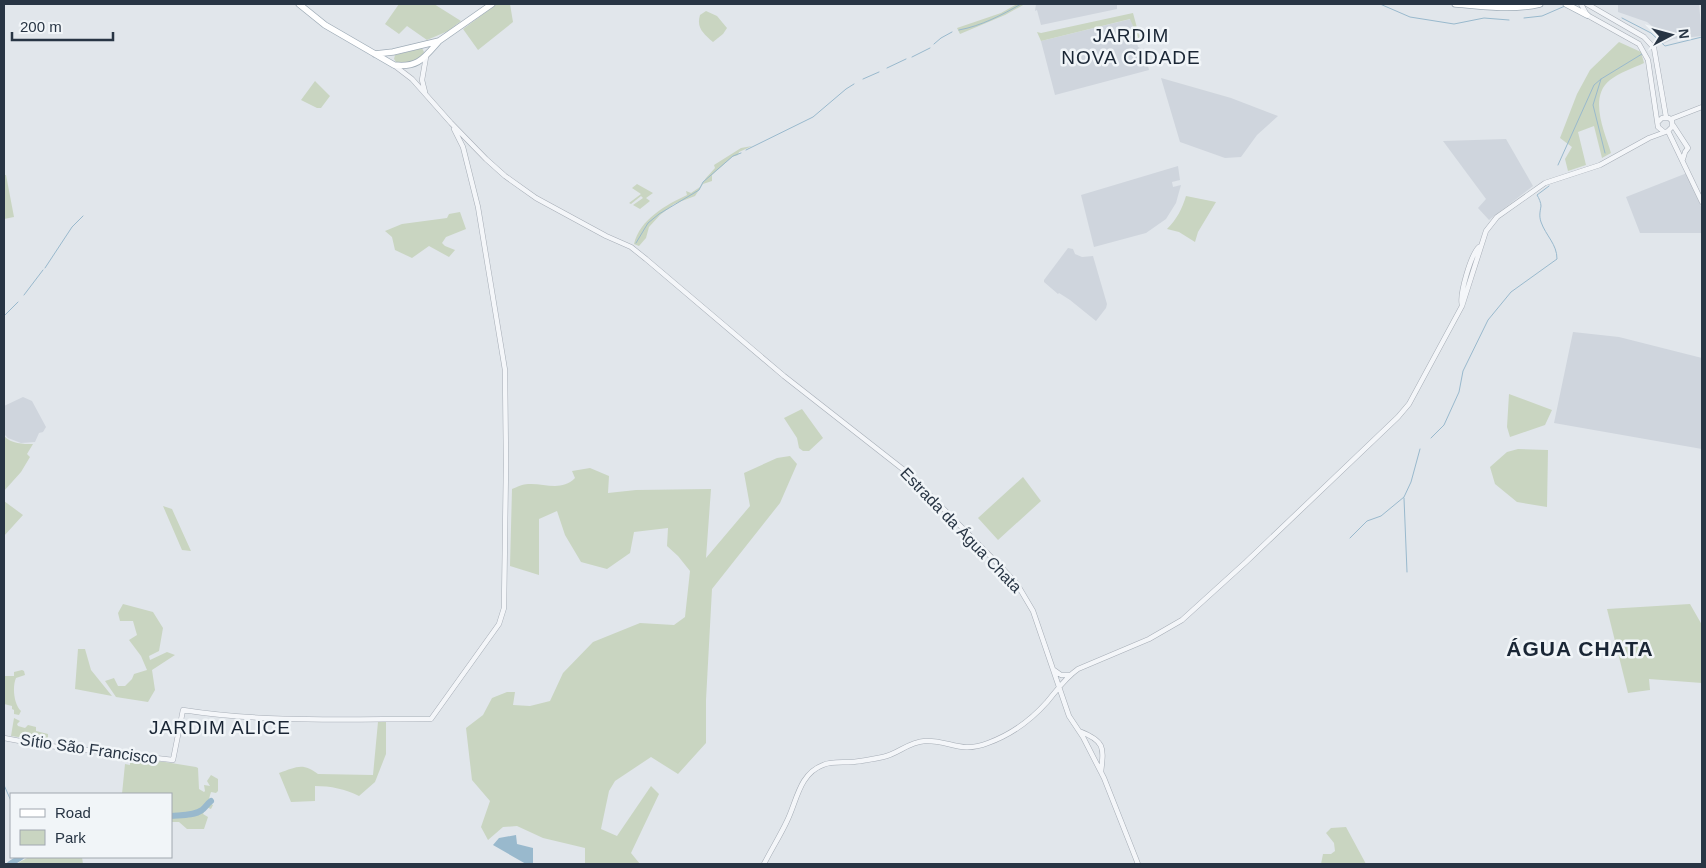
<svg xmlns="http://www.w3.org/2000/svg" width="1706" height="868" viewBox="0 0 1706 868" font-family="Arial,sans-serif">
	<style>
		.built { fill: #cfd5dd }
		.green { fill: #c9d5c1 }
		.water { fill: #99b9cd }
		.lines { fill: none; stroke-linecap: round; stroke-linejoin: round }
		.stream { stroke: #99b9cd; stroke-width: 1 }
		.river { stroke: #99b9cd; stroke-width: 6 }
		.minor-casing { stroke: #a6adb6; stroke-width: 5.5 }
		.major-casing { stroke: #9facb7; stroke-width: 7 }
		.minor { stroke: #f4f6f9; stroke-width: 4.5 }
		.major { stroke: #fff; stroke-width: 5.5 }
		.labels { text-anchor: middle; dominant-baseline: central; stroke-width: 5; stroke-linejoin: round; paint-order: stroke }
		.street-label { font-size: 16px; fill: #283544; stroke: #f1f5f8 }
		.quarter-label { font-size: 19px; letter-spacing: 1px; fill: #1a2635; stroke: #f1f5f8 }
		.district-label { font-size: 21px; font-weight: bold; letter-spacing: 1px; fill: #1a2635; stroke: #f1f5f8 }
	</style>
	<rect width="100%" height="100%" fill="#e1e6eb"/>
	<!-- built -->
	<path class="built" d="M1036,4H1117V9L1041,25L1037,10L1035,11Z
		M1618,4H1699L1702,36L1673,39L1663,44L1657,30L1647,22L1618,12Z
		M1131,19L1139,43H1137L1138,47L1144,50L1149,70L1055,95L1041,41Z
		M1161,78L1231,98L1278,116L1257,135L1241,157L1225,158L1180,142Z
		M1506,139L1533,186L1489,220L1478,208L1486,199L1443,141Z
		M1178,166L1180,180L1172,182L1173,187L1181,185L1179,192L1176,203L1166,219L1146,233L1094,247L1081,195Z
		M1687,173L1702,209V233H1640L1626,197Z
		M1068,248L1073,249L1075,254L1082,257L1093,256L1107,304L1106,308L1096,321L1070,300L1059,293L1058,294L1044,282V280Z
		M1573,332L1619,337L1702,358V449L1554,423Z
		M23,397L32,401L46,427L43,432L39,433L35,442L21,443L8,438L4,434V406Z"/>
	<!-- green -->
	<path class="green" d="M399,4H434L461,21L448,31L427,40L407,26L399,34L385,24Z
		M497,4H510L513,22L478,50L463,29Z
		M1017,4H1025L1005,15L960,34L957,28L1001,13Z
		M706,11L717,16L727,28L723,34L713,42C704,34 696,28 700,15Z
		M1133,13L1140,39L1139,40L1130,19L1041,41L1037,32L1041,33Z
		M1619,42L1641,52L1644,63C1633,68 1619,73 1610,80C1588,97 1605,133 1611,153L1602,158L1594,126L1578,132L1586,165L1568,171L1565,159L1572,147L1560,138L1577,94L1590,70Z
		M422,48L424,52L422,57L410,62H396L394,59L395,55Z
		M315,81L330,96L321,108H317L301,100Z
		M752,146L739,152L738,155L732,157L712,175V181L703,184L695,196L674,204L660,215L649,227L646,238L639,246L634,244C640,219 666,205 687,195L686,191L691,193L700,187L706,178L715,168L714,165L741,148Z
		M4,175H6L14,217L4,219Z
		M637,184L653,193L646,198L650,201L640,209L633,205L643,198L641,196L631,204L629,203L641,194L632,188Z
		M1186,196L1216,202L1198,232L1195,242L1179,232L1167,229C1177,219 1182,209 1186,196Z
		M460,212L466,229L446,237L442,243L445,246L455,250L449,257L429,246L412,258L395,250L392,237L385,231L402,224L447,218L449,214Z
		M1509,394L1552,410L1545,425L1510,437L1507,427Z
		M802,409L823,438L809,451H803L799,448L797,438L784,418Z
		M4,436C12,444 22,444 33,444L27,454L30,457L21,472L4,491Z
		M1518,449L1548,450L1547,507L1517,502L1495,484L1490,467L1507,452Z
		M790,456L797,464L780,503L712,589L706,700V743L678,774L651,757L615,781L609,791L601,829L617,836L651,786L659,794L631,853L640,864H585V848L543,838L517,826L503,827L488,840L481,827L490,801L472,780L466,728L483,715L492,698L507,692H515L513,705L530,706L550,701L563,673L593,642L640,623L674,625L685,617L690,571L678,556L667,546L668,528L634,532L630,553L607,569L581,562L565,535L557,511L539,519V575L510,566L512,489C517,487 523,484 528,484C545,483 561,492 575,478L572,471L590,468L609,476L608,493L636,490L711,489L706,558L750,506L744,473L777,458Z
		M1023,477L1041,501L998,540L978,518Z
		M4,501L23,515L4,536Z
		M163,506L172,509L191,551L182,550Z
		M123,604L153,612L163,628L159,651L149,656L150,660L167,652L175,655L152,670L155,690L148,702L116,697L105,681L114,678L118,686H125L132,679L134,674L147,670L141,656L129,640L137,635L133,621H120L118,613Z
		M1690,604L1702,625V683L1649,679L1650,690L1628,693L1607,609Z
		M78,649H85L91,670L112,696L75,689Z
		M22,670L24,671L25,675L16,678C12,687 14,705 21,711L19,715L14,714V710L12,709V706L4,704V676H14V672Z
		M14,718L20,721L17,724L18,726L25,728L28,725L36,727V731L48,734V738L46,741L11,736Z
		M378,722H386V754L375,782L359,796C345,789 331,786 315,786V801L291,802L279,773C296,767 303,762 318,774L373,775Z
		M130,759L165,762L196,767L198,768L199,789L204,792L205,791L204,785L210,786L207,781L211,775L218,779V791L216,793L211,792L208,802L213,805L211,809L206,807L203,814L208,817L204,829H187L179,822H171V794H122L125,764L130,765Z
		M1346,827L1366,864H1321L1323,854H1331L1335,851L1334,843L1326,833L1331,828Z
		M29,857H82L83,864H16Z"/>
	<!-- water -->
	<path class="water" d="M516,835L517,844L533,848V864H526L493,845L499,838Z"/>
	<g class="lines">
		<!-- stream -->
		<path class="stream" d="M1380,4L1410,17L1454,24L1484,18L1509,20
			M1524,18L1542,16L1565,6
			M1622,18L1651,33L1665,46L1702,37
			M959,30C981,26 1002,15 1021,4
			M934,44L941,38L952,32
			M912,57L930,48
			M887,68L906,59
			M863,79L879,72
			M1601,79L1593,105L1605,153
			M746,150L813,117L846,89L854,84
			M1558,165L1594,85L1601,79L1642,54
			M636,243L648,223L659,214L699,190L703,182L733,156L741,153
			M45,268L72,227L83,216
			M24,295L43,270
			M5,315L18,302
			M1431,438L1444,425L1459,392L1463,371L1488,320L1511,292L1557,259C1557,244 1546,236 1541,222C1539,216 1540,212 1541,206C1541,203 1539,198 1537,195L1549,186
			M1404,498L1407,572
			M1350,538L1367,521L1381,516L1404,497L1411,482L1420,449
			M4,785L11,801"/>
		<!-- river -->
		<path class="river" d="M171,816C180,815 194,816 202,810C205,808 207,804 211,801
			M10,864L21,857"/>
		<defs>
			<path id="minor" d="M1581,4L1587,15L1639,44L1648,60L1658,127L1664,132
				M1587,4L1644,37L1654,48L1666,117
				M395,66L412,79L451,123L486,159L505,176L536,198L606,236L631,247L646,259L784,376L909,474L1004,570L1017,584L1033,611L1069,716L1083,737L1104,778L1138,864
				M425,92L422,80L426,57
				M1671,119L1702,107
				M1673,125L1688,148L1685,152L1683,159
				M1668,131L1702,202
				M1462,305C1459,295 1471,254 1479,247
				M1054,670L1061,675H1070
				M1079,731C1105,741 1104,747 1101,772
				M4,738L41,745L173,760L183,710C265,723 348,719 431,719L499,624L504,608L506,464L505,370L478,207L463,147L454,129
				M764,864C771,850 780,836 787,821C797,801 799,774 823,765C832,761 843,763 853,762C863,761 873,759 883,757C898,754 908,742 925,741C950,740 960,754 988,743C1010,735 1031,720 1047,702C1057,690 1065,678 1078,669L1149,639L1182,620L1246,562L1398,417L1409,404L1462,306L1486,231L1497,217L1545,183L1600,165L1649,138L1668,131L1672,127V121L1669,118H1662L1658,122"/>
			<path id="major" d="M299,4L325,25L394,65C418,68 424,58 439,41
				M1455,4C1484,6 1512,11 1540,4
				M1566,4L1587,15
				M375,54L393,52L439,41L492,4"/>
		</defs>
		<!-- minor casing -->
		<use href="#minor" class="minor-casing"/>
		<!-- major casing -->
		<use href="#major" class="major-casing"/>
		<!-- minor -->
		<use href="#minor" class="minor"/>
		<!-- major -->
		<use href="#major" class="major"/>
	</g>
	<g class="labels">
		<!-- street labels -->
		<g class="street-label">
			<text transform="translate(961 530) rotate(46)">Estrada da Água Chata</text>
			<text transform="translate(89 749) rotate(8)">Sítio São Francisco</text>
		</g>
		<!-- quarter labels -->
		<g class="quarter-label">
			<text x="1131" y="35">JARDIM<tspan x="1131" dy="22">NOVA CIDADE</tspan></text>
			<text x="220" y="727">JARDIM ALICE</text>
		</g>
		<!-- district labels -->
		<g class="district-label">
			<text x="1580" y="648">ÁGUA CHATA</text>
		</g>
	</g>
	<!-- border -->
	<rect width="1706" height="868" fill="none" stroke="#283544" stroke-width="10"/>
	<!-- legend -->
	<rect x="10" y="793" width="162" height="65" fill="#f1f5f8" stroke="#a1a8b0"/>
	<rect x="20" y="809" width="25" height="8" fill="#ffffff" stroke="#a1a8b0"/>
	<text x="55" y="818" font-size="15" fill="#283544">Road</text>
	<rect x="20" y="830" width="25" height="15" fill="#c9d5c1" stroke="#a1a8b0"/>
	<text x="55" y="843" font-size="15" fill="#283544">Park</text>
	<!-- north arrow -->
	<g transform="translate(1671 35) rotate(84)" stroke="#f1f5f8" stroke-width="4" paint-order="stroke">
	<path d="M0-4L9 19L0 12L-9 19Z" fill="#283544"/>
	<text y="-8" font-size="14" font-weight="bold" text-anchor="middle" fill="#283544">N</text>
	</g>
	<!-- scale -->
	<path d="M12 32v8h101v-8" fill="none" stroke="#283544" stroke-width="2.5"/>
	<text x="20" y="32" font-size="15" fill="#283544" stroke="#f1f5f8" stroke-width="4" paint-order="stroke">200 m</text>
</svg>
